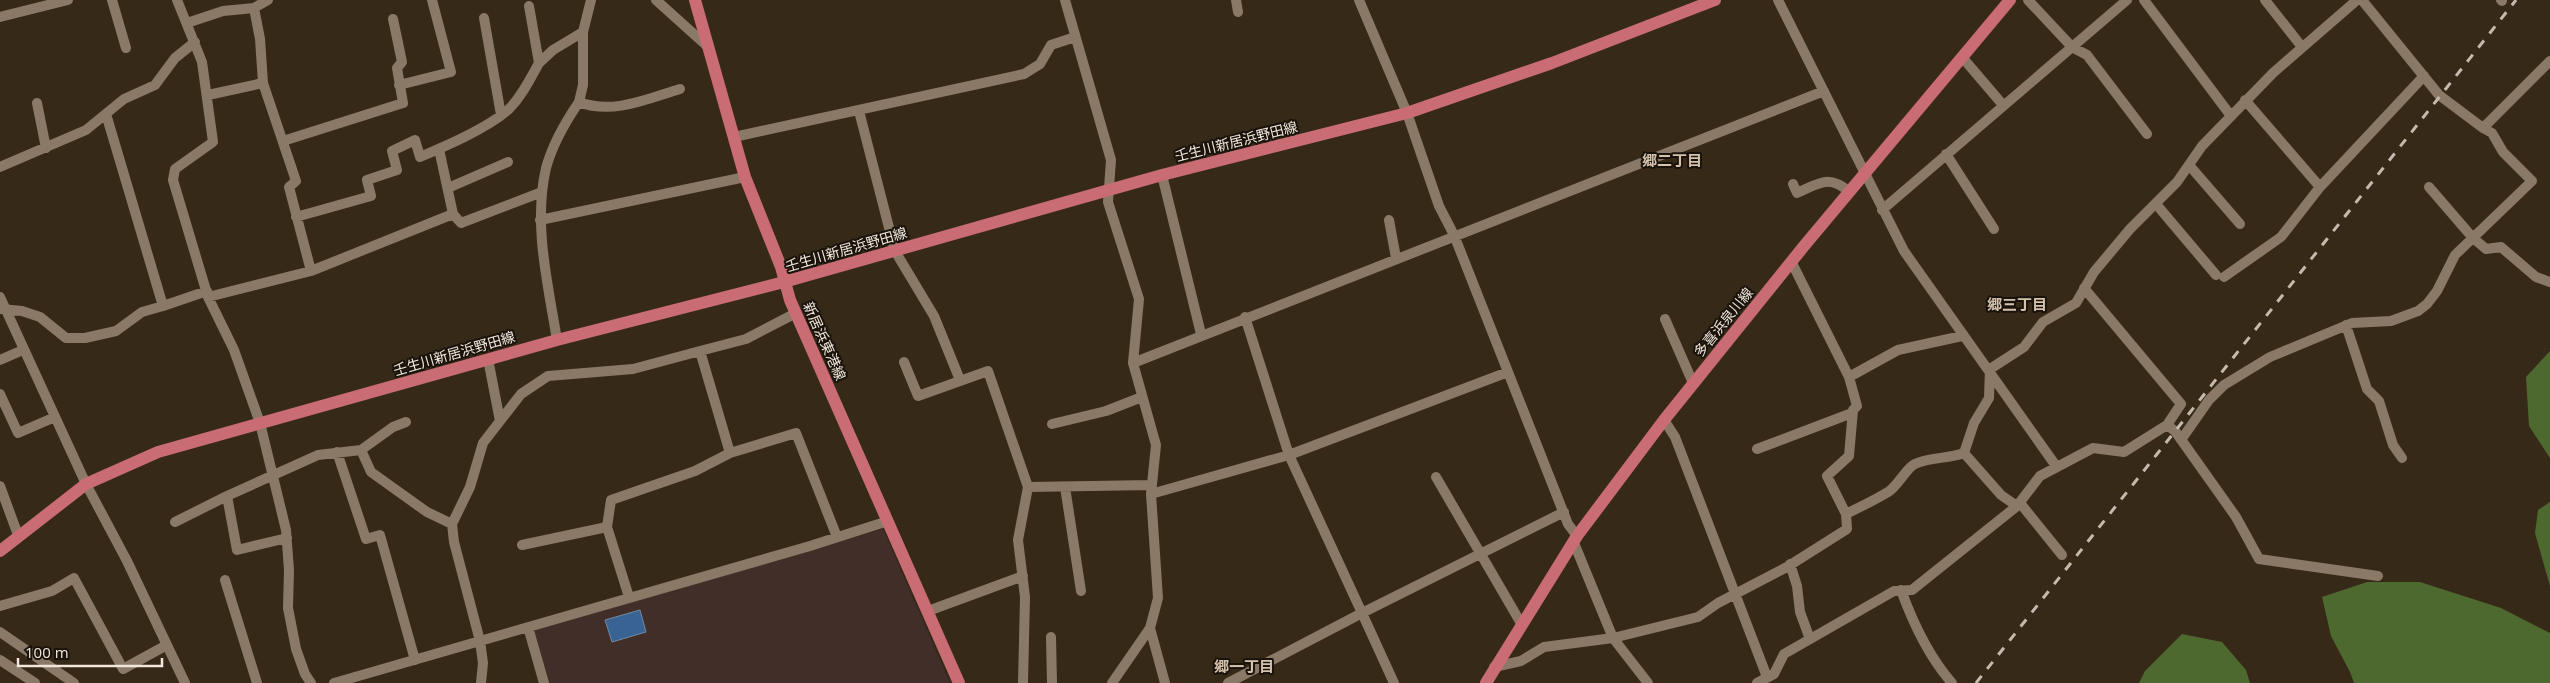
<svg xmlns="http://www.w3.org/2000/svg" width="2550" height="683" viewBox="0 0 2550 683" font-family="'Open Sans','Noto Sans JP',sans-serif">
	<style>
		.education { fill: #412e28 }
		.forest { fill: #4e692f }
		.water { fill: #396392; stroke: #708ba8 }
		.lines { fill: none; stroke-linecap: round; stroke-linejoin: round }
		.minor { stroke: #8a7966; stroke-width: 10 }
		.major { stroke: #c96c73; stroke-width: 12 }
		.rail { stroke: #c5baae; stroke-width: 3; stroke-dasharray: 9 9; stroke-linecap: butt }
		.labels { text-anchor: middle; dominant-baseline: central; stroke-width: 4; stroke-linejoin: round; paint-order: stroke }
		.street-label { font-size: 14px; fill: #f1e7dc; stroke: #19130b }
		.neighbourhood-label { font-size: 15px; font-weight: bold; fill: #d4c2ad; stroke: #19130b }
	</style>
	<rect width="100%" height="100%" fill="#372918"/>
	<!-- education -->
	<path class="education" d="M883,529L950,683H547L533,633L536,630Z"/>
	<!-- forest -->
	<path class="forest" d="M2550,351V458L2529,426L2526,377Z
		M2550,502V586L2535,533L2538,510Z
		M2367,582H2420L2501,608L2550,633V683H2354L2350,672L2331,636L2322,597Z
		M2182,634L2222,642L2246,670L2250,683H2139L2145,671Z"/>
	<!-- water -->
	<path class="water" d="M640,610L646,632L612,642L605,620Z"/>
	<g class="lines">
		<!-- minor -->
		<path class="minor" d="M112,0L126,48
			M177,0L202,62L213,142L175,169L173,180L208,297L234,350L260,423L286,530L289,570L288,608L296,649L305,674L311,683
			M268,0L254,8L260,39L263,83L296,181L289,187L311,271
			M656,0L706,45
			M1065,0L1111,160L1108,202L1139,299L1133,363L1156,445L1151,494L1158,598L1150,628L1112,683
			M1236,0L1238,12
			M1359,0L1407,113L1439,206L1454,235L1568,524L1577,536
			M1778,0L1904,251L2056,466
			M2028,0L2072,47L2087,55L2147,134
			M2144,0L2231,116
			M2265,0L2302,47
			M2362,0L2439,95L2483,128L2550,61
			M2501,0L2502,1
			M529,6L539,63L553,50L583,32L591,0
			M0,17L68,0
			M484,18L501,115
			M187,23L223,11L254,8
			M583,32V85L579,102C612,115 647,99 680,89
			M1962,57L2003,105
			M399,85L451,72L432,0
			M208,95L263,83
			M2245,100L2320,187
			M37,103L46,148
			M859,111L895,251L934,316L960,380
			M106,114L163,306L207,291
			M734,137L1024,74L1040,64L1051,45L1075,37
			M283,141L403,103L397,68L402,62L393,19
			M1946,154L1994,229
			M2189,165L2240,224
			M0,167L86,130L124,99L155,85L175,58L195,42
			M1162,175L1201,334
			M1793,184L1797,193C1820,183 1828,174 1850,192
			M2429,187L2473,238L2486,249L2501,247L2536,277L2550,282
			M448,188L508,162
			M2156,204L2216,275
			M1882,210L2127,0
			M453,214L461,223L542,192
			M296,217L371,196L367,180L397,170L392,151L415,140L420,157C446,146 488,128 509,109C522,96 530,79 539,63
			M540,220L745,177
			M1389,220L1396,258
			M1791,261L1849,377
			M2224,277L2281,237L2320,187L2424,76
			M0,297L86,484L127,561L185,683
			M208,297L311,271L453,214L439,149
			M1,309L22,311L40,317L66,338H85L116,331L142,312L163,306
			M796,313L746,339L700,351L730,453L796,433L837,537
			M1245,317L1289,455L1362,613L1564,512
			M1665,319L1693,383
			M2346,325L2367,389L2379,401L2393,445L2402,458
			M1962,336L1898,350L1849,377L1857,406L1853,410L1849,456L1827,476L1846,514C1860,507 1875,500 1888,492C1898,486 1907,467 1915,464C1930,457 1948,459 1964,453L1974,423L1989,398L1990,369L2024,347L2043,322L2076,303L2094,272L2130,229L2177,182L2202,146L2273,73L2357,0
			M557,340C548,284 533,225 546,168C552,146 566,121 579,102
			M488,359L500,421
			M0,360L23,350
			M904,362L918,396L988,371L1028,487
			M1133,363L1824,91
			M0,394L18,433L55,417
			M1664,420L1675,437L1767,677
			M1052,424L1106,411L1142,397
			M2167,425L2175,431L2236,517L2259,559L2378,576
			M2181,440L2209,400L2224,385L2270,357L2352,323L2391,321L2418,311L2427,304L2437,291L2455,255L2532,181L2503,152L2492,133L2483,128
			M1757,449L1852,413
			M361,450L371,472L427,512L452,524
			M337,452L366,539L380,535L415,660
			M1964,453L2001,495L2017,506
			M1436,477L1522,625
			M0,486L18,535
			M1065,487L1081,591
			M1151,494L1289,455L1508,372
			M2020,503L2062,555
			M175,522L227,496
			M287,538L237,550L227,496L318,455L361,450L393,427L406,422
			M1574,543L1613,638L1648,683
			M522,545L607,527
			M1790,564L1797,586L1800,612L1810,639
			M225,580L257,683
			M1901,590C1913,623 1929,657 1952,683
			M629,597L607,527L611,500L695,471L730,453
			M0,606L52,591L74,578L123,669L165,646
			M928,611L1023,576
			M528,627L544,683
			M1150,628L1165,683
			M0,632L74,683
			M1051,637L1052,683
			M0,660L35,683
			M1494,667L1521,661L1544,647L1613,638L1698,617L1718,603L1787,567L1847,529L1846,514
			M334,683L810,546L888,521
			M481,683L483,663L480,641L454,542L452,524L470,487L483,443L521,394L548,376L633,369L700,351
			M1023,683L1025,597L1018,540L1028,487L1152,485
			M1228,683L1362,613L1394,683
			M1757,683L1774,674L1784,654L1894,591L1912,590L2017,506L2040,476L2093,448L2124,452L2167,425L2181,404L2084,288"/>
		<!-- major -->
		<path class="major" d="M695,0L745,177L781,267L790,300L959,683
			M0,551L86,484L158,452L557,340L784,282L1162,175L1407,113L1552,63L1715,0
			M1486,683L1577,536L1664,420L1804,246L2010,0"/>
		<!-- rail -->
		<path class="rail" d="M1976,683L2516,0"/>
	</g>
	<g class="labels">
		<!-- street labels -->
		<g class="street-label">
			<text transform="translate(1236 141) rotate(-14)">壬生川新居浜野田線</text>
			<text transform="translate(846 249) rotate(-16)">壬生川新居浜野田線</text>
			<text transform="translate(1723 322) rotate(-51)">多喜浜泉川線</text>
			<text transform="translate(825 341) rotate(66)">新居浜東港線</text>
			<text transform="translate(454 353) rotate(-16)">壬生川新居浜野田線</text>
		</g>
		<!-- neighbourhood labels -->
		<g class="neighbourhood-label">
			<text x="1672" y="160">郷二丁目</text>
			<text x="2017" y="304">郷三丁目</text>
			<text x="1244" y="666">郷一丁目</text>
		</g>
	</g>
	<!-- scale -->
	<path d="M18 658v8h144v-8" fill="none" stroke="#f1e7dc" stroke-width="2.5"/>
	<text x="25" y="658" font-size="15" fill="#f1e7dc" stroke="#19130b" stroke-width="4" paint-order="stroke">100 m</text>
</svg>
